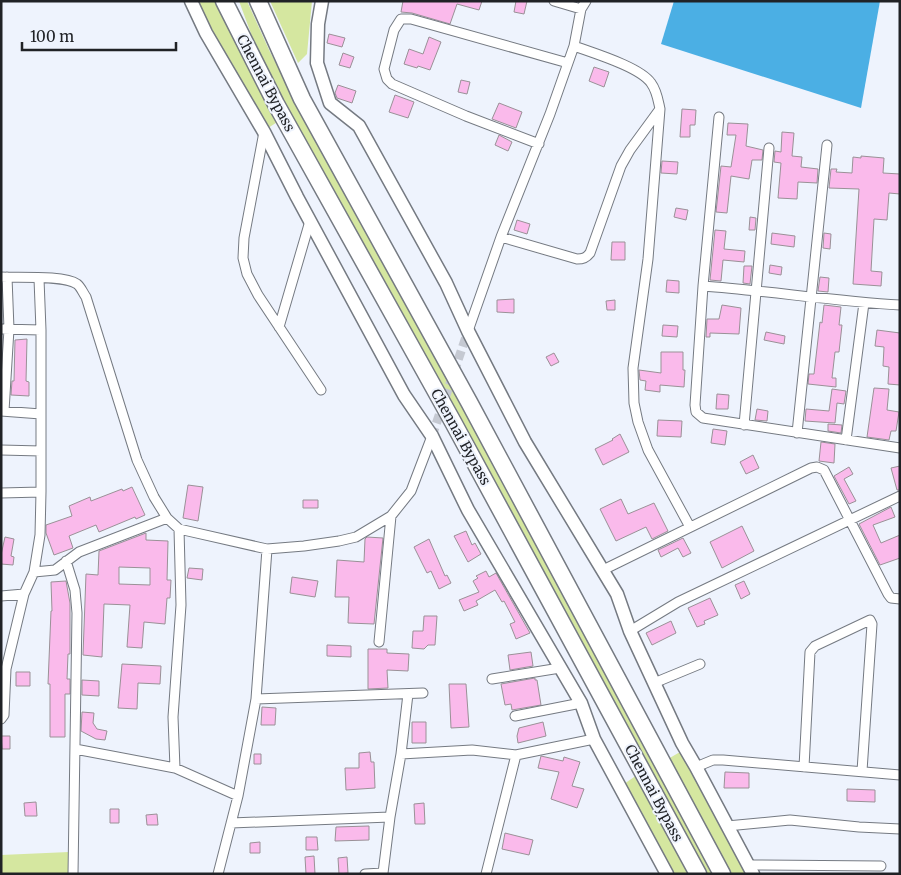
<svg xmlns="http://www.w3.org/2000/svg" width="901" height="875" viewBox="0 0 901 875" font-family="Merriweather,serif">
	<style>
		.green { fill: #d5e7a0 }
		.water { fill: #4bafe4 }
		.building { fill: #fabaeb; stroke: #9a9197; fill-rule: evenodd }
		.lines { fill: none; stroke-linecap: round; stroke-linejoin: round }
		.street-tunnel { stroke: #c5c9d2; stroke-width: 9; stroke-dasharray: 9 4.5; stroke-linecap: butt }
		.street-casing { stroke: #757a82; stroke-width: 11 }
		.secondary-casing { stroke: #757a82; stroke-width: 15 }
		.highway-casing { stroke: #757a82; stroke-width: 19 }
		.street { stroke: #fff; stroke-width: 9 }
		.secondary { stroke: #fff; stroke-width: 12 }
		.highway { stroke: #fff; stroke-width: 16 }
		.labels { text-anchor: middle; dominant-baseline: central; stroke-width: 4; stroke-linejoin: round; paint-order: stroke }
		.street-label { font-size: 14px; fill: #202226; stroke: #eef3fd }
	</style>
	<rect width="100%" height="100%" fill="#eef3fd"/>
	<!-- green -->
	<path class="green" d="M196,1H217L279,121L268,128L210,31Z
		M239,1H247L270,52L716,874H704L260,58Z
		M270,1H312L307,54L298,63Z
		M680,752C704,791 723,833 746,874H728L668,759Z
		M637,775L691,874H674L624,784Z
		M69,852V874H1V855Z"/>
	<!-- water -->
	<path class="water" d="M674,1H880L861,108L661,44Z"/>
	<!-- building -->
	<path class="building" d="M403,1H482L479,10L457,4L450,24L412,13L401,12Z
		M516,1H527L524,14L514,12Z
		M329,34L345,38L342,47L327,43Z
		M429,37L441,42L430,70L418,66L417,68L404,64L409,49L423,54Z
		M343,53L354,57L350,68L339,65Z
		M594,67L609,72L604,87L589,81Z
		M461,80L470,82L467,94L458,92Z
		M338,85L356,91L352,103L337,98L335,93Z
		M395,95L414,102L408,118L389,112Z
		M499,103L522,112L516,128L492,119Z
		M682,109L696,110L695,125H690V137H680Z
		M728,123L748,124L746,146L763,150L762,160H752L749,179L731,176L727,213L716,212L721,166L731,167L736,135H727Z
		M782,132L794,133L792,156L802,157L801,167L818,169L817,183L798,182L797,199L778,198L781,163L774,162L775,151L781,152Z
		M499,135L512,142L508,151L495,145Z
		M861,156L884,158L883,173L900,174V194L889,193L887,220L874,219L871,271L882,272L881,286L853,284L859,189L829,188L831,169H837L836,172L852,173L853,157L861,158Z
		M662,161L678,162L677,174L661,173Z
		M676,208L688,210L686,220L674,217Z
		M750,217L756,218L755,230H749Z
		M517,220L530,224L527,234L514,230Z
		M715,230L726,231L724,249L745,251L744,262L723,260L721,281L710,280Z
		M772,233L795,236L794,247L771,244Z
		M824,233L831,234L830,249L823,248Z
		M612,242H625V260H611Z
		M770,265L782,267L781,275L769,273Z
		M744,266H752L750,284L743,283Z
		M820,277L829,278L828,292L818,291Z
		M667,280L679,281V293L666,292Z
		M514,299V313L497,312V300Z
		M615,300V310H607L606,301Z
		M722,305L741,308L739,334L710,333V337H706L707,319H719Z
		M824,305L841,307L839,325H842L839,352H835L832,378H836V387L808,384L809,374H814L820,322L822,323Z
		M663,325L678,326L677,337L662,336Z
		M877,330L900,333V385L888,384L889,367L883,366L884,347L875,346Z
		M766,332L785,336L784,344L764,340Z
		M27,339L26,381L29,382V396L11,395L12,381H14L15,340Z
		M661,352H683V370H685L684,387L660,385V392L645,390L646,381L640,380L639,370L661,373Z
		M554,353L559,362L551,366L546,357Z
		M874,388L889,389L887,410L899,412L896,431H891L889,440L867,437Z
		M832,389L846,391L844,404L837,403L835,423L805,421L806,409L829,411Z
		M717,394L729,395L728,409H716Z
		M757,409L768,411L767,421L755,420Z
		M658,420L682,421L681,437L657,436Z
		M828,424L842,425L841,433L828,431Z
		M713,429L727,431L725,445L711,443Z
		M620,434L629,452L603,465L595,449L613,440L612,439Z
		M821,442L835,444L834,463L819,461Z
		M753,455L759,468L746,474L740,462Z
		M900,466V490H897L891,468Z
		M849,467L853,474L844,479L856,501L849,504L834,476Z
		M188,485L203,487L198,521L183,518Z
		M132,487L145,515L136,519L135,517L99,532L96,525L69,536L73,548L54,555L46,533V525L72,516L69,506L90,497L91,501L122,489L123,491Z
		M621,499L628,514L654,503L668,531L652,539L646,527L616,541L600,509Z
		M303,500H318V508H303Z
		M891,507L895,517L873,525L881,543L900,535V558L880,565L859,524Z
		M742,526L754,551L722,568L710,542Z
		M466,531L472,545L475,543L481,554L468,562L454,536Z
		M146,533V540L168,541L167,580H171L170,598H167L165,624L144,622L142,648L127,647L130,605L104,604L102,657L83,655L86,574L98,575L99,551ZM119,567L150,568V585L119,584Z
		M5,537L14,539L11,556L14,557L13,565L1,564V555Z
		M367,537L383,538L374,624L348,623L349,597H335L337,560L364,562L365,539Z
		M683,538L691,553L683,557L678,548L661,557L658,550Z
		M429,539L445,576L447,575L451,583L439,589L431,571L427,573L414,547Z
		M189,568L203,569L202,580L187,578Z
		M486,571L489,577L496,573L530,633L516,639L510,624L515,622L504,601L502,602L495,590L476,601L478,605L464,611L459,600L479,592L473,581L478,578L476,576Z
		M292,577L318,581L315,597L290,593Z
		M66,581L70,603V654H68L67,679H70V694H65V737H50V684H48L51,611H52L51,582Z
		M744,581L750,594L741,599L735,585Z
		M710,598L718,615L704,621L705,624L697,627L688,608Z
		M424,616H437L435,645H428L424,649L412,648L413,631H423Z
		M671,621L676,633L652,645L646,633Z
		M327,645L351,646V657L327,656Z
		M368,649H387V653L409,654L408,671L387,670L388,688L368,689Z
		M531,652L533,666L510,670L508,655Z
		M122,664L161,666L160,684L138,683L137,709L118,708Z
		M16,672H30V686H16Z
		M535,678V680H537L541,705L512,710L511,704L505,705L501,684Z
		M82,680L99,681V696L82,695Z
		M449,684H466L469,727L451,728Z
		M262,707L276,708L275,725H261Z
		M82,712L94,713L93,723L97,729L107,731L105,740L96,739L81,731Z
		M412,722H426V743H412Z
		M543,722L546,736L518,743L517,736L519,728Z
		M1,736H10V749H2Z
		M370,752L371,762H374L375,788L346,790L345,768H359V753Z
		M254,754H261V764H254Z
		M541,756L563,761L564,757L580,762L572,786L584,789L577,808L551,799L559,772L538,768Z
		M725,772L749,773V788H724Z
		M847,789L875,790V802L847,801Z
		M36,802L37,816H25L24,803Z
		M424,803L425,824H415L414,804Z
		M110,809H119V823H110Z
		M157,814L158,825H147L146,815Z
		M369,826V840L335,841L336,827Z
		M505,833L533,840L529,855L502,849Z
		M306,837H317L318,850H306Z
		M260,842V853H250V843Z
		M314,856L315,874H306L305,857Z
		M347,857L348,873L339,874L338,858Z"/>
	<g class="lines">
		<!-- street-tunnel -->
		<path class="street-tunnel" d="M432,436L468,331"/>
		<defs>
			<path id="street" d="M554,1L581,9
				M574,46C593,53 640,67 651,83C657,91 658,100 660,109L648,259L633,368L634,403L638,422L648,450L690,527
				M719,117L703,286L695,405L696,412L703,418L900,448
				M264,132L244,238L243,258L247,274L258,295L321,390
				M539,144L466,116L392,84L387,79L384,69L394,30L401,19H411L568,63
				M501,237L577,259C583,259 586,258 590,253L621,166L630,150L660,109
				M1,277C18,278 64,275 77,284C81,287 83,293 86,297L137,460L154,497L167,518L179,529L267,549L304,546L339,541L356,537L391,516L411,491L432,436
				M39,279L41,330V492
				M703,286C769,291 834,301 900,305
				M279,327L310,221
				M1,329L41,330
				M468,331L501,237L550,114L574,46L581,9L586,1
				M1,411L41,414
				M4,411L9,329L7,277
				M744,425L769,148
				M797,433L827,145
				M846,440L864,303
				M1,450L41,451
				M1,493L41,492L40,535L34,572L24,594L1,596
				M66,561L75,590L77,613L73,874
				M603,570L811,468L817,467L824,470L888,594L891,598L900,599
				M34,572L55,570L79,552L167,518
				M630,631L678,602L900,496
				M379,642L391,516
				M492,679L560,668
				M654,683L700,664
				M256,699L423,693
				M515,716L581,703
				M1,719L4,715L6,669L24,594
				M75,749L175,768L238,796
				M401,754L472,750L516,755L594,739
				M696,767L713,760H723L900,775
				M804,767L810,652L815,646L870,620L872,624L862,771
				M175,768L173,717L181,605L179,529
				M231,823L390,817
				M727,826L790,820L859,827L900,829
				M748,865L881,866
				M218,874L238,796L256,699L267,549
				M365,874L383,873L390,817L401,754L408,694
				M486,874L516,755"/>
			<path id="secondary" d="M191,1L206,33L264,132L297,197L404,395L432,436L468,510L581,703L594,739L667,874
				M322,1L318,24L317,63L330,103L359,126L446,283L468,331L525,442L617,594L630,631L682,743L696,767L753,874"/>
			<path id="highway" d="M224,1L276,104L453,422L698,874
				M258,1L302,99L469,402L722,874"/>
		</defs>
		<!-- street casing -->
		<use href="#street" class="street-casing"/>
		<!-- secondary casing -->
		<use href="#secondary" class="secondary-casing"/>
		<!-- highway casing -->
		<use href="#highway" class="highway-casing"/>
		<!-- street -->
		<use href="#street" class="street"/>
		<!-- secondary -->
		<use href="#secondary" class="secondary"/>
		<!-- highway -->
		<use href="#highway" class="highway"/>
	</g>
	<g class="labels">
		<!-- street labels -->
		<g class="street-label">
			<text transform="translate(266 83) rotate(62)">Chennai Bypass</text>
			<text transform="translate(461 437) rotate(61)">Chennai Bypass</text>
			<text transform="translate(654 793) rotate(62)">Chennai Bypass</text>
		</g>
	</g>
	<!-- border -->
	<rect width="901" height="875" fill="none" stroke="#202226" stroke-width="5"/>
	<!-- scale -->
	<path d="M22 42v8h154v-8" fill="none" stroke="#202226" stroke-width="2.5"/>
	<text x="30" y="42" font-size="15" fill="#202226" stroke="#eef3fd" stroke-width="4" paint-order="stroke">100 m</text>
</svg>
